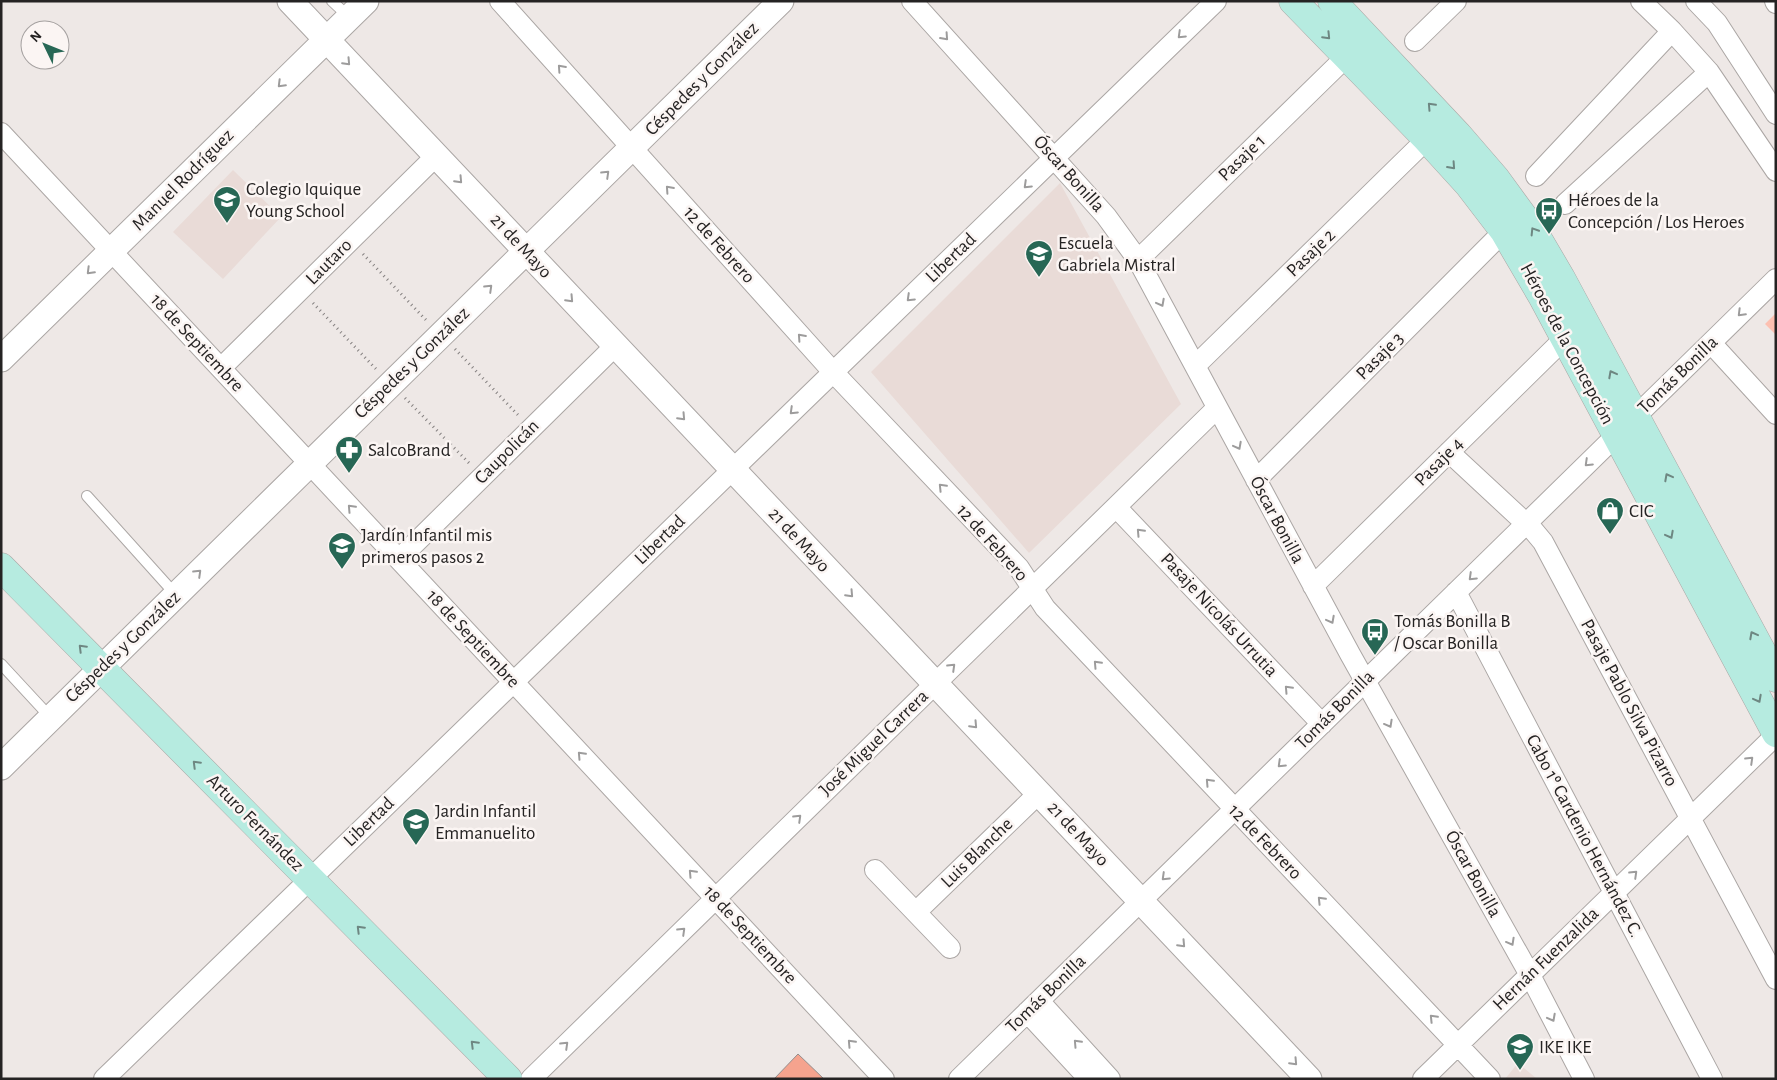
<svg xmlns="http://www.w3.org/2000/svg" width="1777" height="1080" viewBox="0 0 1777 1080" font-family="'Alegreya Sans',sans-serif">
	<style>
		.built { fill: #e9dbd7 }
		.green { fill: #fdc0b1 }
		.building { fill: #f5a38e; stroke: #948e8d }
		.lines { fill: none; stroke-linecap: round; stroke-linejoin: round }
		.service-casing { stroke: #aba6a4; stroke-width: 12 }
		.minor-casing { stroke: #aba6a4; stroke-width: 22 }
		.tertiary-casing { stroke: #aba6a4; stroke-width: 27 }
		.secondary-casing { stroke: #aba6a4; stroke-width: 29 }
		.path { stroke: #858180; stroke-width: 3; stroke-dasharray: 1 4; stroke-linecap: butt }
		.service { stroke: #fff; stroke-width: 10 }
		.minor { stroke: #fff; stroke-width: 20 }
		.tertiary { stroke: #fff; stroke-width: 25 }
		.secondary { stroke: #b6ebe0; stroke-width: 28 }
		.oneway { stroke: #9d9c9c }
		.oneway2 { stroke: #6e8782 }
		.labels { text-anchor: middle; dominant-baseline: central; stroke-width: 5; stroke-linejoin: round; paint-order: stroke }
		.street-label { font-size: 19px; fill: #252323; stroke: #fbf5f3 }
		.poi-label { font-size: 19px; fill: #252323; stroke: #fbf5f3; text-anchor: start }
	</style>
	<rect width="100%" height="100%" fill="#eee8e6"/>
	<!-- built -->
	<path class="built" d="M233,170L281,217L223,279L173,232Z
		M1060,183L1181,404L1029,553L871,372Z
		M1518,1063L1537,1079H1505Z"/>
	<!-- green -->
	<path class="green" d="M1776,313V335L1765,324Z"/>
	<!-- building -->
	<path class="building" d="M798,1054L824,1079H774Z"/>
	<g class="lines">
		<defs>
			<path id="service" d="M332,1L349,17
				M87,496L176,595
				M1,664L51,718"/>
			<path id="minor" d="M500,1L834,373L1019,568L1045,608L1490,1079
				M912,1L1106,216L1138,260L1350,654L1530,975L1584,1079
				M1641,1L1672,31L1709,72L1776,171
				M1696,1L1717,23L1776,114
				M1775,1L1776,3
				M1415,41L1456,1
				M1,133L884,1079
				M1536,176L1672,31
				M1565,204L1709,72
				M1138,260L1347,56
				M1711,343L1776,414
				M1195,366L1427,139
				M221,368L436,156
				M1449,452L1533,530L1543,542L1776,979
				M1256,480L1504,231
				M1116,507L1322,724
				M399,559L615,346
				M1313,586L1565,338
				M1456,592L1712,1079
				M875,870L950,948
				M916,912L1039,793
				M1039,1001L1110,1079
				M1027,1012L1089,1079
				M104,1079L1216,1
				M531,1079L1217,408
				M959,1079L1776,279
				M1423,1079L1776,735"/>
			<path id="tertiary" d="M290,1L1309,1079
				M1,359L366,1
				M1,767L781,1"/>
			<path id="secondary" d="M1293,1L1427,139L1468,184L1504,231L1542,296L1776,733
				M1332,1L1458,135L1496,179L1531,227L1561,278L1776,678
				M1,567L508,1079"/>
		</defs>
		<!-- service casing -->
		<use href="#service" class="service-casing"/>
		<!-- minor casing -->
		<use href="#minor" class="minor-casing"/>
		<!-- tertiary casing -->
		<use href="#tertiary" class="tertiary-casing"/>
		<!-- secondary casing -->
		<use href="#secondary" class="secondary-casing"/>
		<!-- path -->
		<path class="path" d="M363,254L426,320
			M313,303L376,369
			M455,349L518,415
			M405,398L471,465"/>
		<!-- service -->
		<use href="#service" class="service"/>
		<!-- minor -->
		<use href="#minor" class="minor"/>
		<!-- tertiary -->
		<use href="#tertiary" class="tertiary"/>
		<!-- secondary -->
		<use href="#secondary" class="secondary"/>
	</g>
	<!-- one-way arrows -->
	<defs><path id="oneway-chevron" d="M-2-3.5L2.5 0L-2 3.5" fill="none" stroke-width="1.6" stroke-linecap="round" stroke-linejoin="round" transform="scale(1.25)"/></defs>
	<g class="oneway">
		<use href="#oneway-chevron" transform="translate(1181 35) rotate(136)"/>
		<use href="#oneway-chevron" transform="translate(945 37) rotate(48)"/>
		<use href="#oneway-chevron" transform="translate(347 62) rotate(47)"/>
		<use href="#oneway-chevron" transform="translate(561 68) rotate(-132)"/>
		<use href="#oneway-chevron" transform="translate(281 84) rotate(135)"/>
		<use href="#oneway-chevron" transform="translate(606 174) rotate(-44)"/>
		<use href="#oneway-chevron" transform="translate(459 180) rotate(47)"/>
		<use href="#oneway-chevron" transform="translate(1027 185) rotate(136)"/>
		<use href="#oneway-chevron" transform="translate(669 189) rotate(-132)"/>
		<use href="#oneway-chevron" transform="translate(90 271) rotate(135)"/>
		<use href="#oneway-chevron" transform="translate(489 288) rotate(-44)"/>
		<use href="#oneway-chevron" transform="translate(910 298) rotate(136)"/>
		<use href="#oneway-chevron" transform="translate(570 299) rotate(47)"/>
		<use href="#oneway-chevron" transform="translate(1161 303) rotate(62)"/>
		<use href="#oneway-chevron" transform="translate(1741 313) rotate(135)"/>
		<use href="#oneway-chevron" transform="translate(801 337) rotate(-132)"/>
		<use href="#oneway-chevron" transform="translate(793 411) rotate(136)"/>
		<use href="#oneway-chevron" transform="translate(682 417) rotate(47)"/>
		<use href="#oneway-chevron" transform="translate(1238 446) rotate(62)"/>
		<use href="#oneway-chevron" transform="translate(1588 463) rotate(136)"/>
		<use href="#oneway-chevron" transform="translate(942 487) rotate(-134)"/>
		<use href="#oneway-chevron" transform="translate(351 508) rotate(-133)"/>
		<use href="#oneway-chevron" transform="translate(1140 532) rotate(-133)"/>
		<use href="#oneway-chevron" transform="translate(198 573) rotate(-44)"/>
		<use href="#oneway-chevron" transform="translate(1472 577) rotate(136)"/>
		<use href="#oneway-chevron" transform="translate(850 594) rotate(47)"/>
		<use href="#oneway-chevron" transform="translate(1331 620) rotate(62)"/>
		<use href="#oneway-chevron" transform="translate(1097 664) rotate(-133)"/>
		<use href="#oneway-chevron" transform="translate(952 667) rotate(-44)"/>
		<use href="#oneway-chevron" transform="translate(1288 689) rotate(-133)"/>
		<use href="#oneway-chevron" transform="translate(1389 724) rotate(61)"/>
		<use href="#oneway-chevron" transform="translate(974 725) rotate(47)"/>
		<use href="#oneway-chevron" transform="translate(581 755) rotate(-133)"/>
		<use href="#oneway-chevron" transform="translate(1750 760) rotate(-44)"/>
		<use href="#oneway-chevron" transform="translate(1281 764) rotate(136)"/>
		<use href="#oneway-chevron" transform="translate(1209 782) rotate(-133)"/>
		<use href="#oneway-chevron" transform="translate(798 818) rotate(-44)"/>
		<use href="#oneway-chevron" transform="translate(692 873) rotate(-133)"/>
		<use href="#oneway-chevron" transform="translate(1634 874) rotate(-44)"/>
		<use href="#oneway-chevron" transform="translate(1165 877) rotate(136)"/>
		<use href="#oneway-chevron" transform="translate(1321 900) rotate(-134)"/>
		<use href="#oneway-chevron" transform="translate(682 931) rotate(-44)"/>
		<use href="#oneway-chevron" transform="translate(1511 942) rotate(61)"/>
		<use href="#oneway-chevron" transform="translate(1182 944) rotate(47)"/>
		<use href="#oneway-chevron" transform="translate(1433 1018) rotate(-134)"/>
		<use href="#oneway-chevron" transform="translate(1552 1018) rotate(62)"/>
		<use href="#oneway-chevron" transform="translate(851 1043) rotate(-133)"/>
		<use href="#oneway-chevron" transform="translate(1077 1043) rotate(-133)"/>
		<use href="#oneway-chevron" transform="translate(565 1045) rotate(-44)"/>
		<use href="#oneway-chevron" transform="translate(1294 1062) rotate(47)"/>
	</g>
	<g class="oneway2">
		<use href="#oneway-chevron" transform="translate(1327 36) rotate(46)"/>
		<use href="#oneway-chevron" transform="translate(1431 106) rotate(-133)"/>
		<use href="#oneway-chevron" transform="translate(1452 166) rotate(48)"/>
		<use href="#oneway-chevron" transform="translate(1534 231) rotate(-122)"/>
		<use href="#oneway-chevron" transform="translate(1612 374) rotate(-118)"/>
		<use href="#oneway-chevron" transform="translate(1668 477) rotate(-118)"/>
		<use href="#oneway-chevron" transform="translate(1670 535) rotate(62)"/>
		<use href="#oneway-chevron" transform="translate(1753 635) rotate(-118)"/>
		<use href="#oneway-chevron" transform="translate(82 648) rotate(-135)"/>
		<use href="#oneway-chevron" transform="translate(1758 699) rotate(62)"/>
		<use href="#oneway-chevron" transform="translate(196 764) rotate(-135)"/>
		<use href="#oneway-chevron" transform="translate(360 929) rotate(-135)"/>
		<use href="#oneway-chevron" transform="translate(474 1044) rotate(-135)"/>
	</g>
	<!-- icons -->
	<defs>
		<symbol id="school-pin" viewBox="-11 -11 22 30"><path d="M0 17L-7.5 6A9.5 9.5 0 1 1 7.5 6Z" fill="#276755" stroke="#fbf5f3"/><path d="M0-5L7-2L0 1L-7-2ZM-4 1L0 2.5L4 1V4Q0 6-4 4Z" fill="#fff"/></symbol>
		<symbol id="bus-pin" viewBox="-11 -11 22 30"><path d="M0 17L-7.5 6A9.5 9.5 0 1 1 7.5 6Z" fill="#276755" stroke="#fbf5f3"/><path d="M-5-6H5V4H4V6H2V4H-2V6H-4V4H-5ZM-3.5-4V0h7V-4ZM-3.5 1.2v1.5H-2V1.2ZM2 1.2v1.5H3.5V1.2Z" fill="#fff"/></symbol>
		<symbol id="pharmacy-pin" viewBox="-11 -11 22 30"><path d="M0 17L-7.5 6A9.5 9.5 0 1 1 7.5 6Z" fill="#276755" stroke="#fbf5f3"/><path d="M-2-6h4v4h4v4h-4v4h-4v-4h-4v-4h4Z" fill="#fff"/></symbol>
		<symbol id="shop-pin" viewBox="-11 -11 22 30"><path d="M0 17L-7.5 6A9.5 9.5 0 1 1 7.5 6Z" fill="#276755" stroke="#fbf5f3"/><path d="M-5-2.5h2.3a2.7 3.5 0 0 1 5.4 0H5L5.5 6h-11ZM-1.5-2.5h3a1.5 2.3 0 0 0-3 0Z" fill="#fff"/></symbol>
	</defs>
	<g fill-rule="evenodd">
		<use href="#school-pin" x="211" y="184" width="32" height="43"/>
		<use href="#bus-pin" x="1533" y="195" width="32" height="43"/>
		<use href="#school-pin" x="1023" y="238" width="32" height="43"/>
		<use href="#pharmacy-pin" x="333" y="434" width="32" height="43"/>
		<use href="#shop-pin" x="1594" y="495" width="32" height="43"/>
		<use href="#school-pin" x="326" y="530" width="32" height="43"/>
		<use href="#bus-pin" x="1359" y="616" width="32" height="43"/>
		<use href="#school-pin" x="400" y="806" width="32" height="43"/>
		<use href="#school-pin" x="1504" y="1031" width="32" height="43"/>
	</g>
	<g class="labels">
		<!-- street labels -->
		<g class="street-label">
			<text transform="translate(702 79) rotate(-45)">Céspedes y González</text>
			<text transform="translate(1242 158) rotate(-44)">Pasaje 1</text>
			<text transform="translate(1069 174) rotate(48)">Óscar Bonilla</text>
			<text transform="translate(183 180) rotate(-45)">Manuel Rodríguez</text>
			<text transform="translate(719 245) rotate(48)">12 de Febrero</text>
			<text transform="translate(521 246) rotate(47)">21 de Mayo</text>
			<text transform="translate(1311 253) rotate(-44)">Pasaje 2</text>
			<text transform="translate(951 258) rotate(-44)">Libertad</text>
			<text transform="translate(329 262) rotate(-45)">Lautaro</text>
			<text transform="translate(197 343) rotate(47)">18 de Septiembre</text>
			<text transform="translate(1567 344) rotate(62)">Héroes de la Concepción</text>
			<text transform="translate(1380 356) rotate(-45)">Pasaje 3</text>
			<text transform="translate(412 363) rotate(-44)">Céspedes y González</text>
			<text transform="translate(1678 375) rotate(-44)">Tomás Bonilla</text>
			<text transform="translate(507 452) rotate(-45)">Caupolicán</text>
			<text transform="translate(1439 462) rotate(-45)">Pasaje 4</text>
			<text transform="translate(1277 520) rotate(62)">Óscar Bonilla</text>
			<text transform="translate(660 540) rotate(-44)">Libertad</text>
			<text transform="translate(799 540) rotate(47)">21 de Mayo</text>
			<text transform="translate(992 543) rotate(48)">12 de Febrero</text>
			<text transform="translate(1219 615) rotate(47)">Pasaje Nicolás Urrutia</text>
			<text transform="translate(473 639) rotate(47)">18 de Septiembre</text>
			<text transform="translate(123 647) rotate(-44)">Céspedes y González</text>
			<text transform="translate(1629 703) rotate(62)">Pasaje Pablo Silva Pizarro</text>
			<text transform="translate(1335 710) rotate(-45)">Tomás Bonilla</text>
			<text transform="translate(874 743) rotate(-44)">José Miguel Carrera</text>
			<text transform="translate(369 822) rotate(-44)">Libertad</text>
			<text transform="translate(255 823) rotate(45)">Arturo Fernández</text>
			<text transform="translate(1078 834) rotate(47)">21 de Mayo</text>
			<text transform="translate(1584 836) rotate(62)">Cabo 1º Cardenio Hernández C.</text>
			<text transform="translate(1265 842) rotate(46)">12 de Febrero</text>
			<text transform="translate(977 853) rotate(-44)">Luis Blanche</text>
			<text transform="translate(1473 874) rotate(61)">Óscar Bonilla</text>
			<text transform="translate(750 935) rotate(47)">18 de Septiembre</text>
			<text transform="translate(1546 959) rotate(-44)">Hernán Fuenzalida</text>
			<text transform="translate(1046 994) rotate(-44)">Tomás Bonilla</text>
		</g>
		<!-- poi labels -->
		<g class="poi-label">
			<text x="246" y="189">Colegio Iquique<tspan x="246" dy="22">Young School</tspan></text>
			<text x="1568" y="200">Héroes de la<tspan x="1568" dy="22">Concepción / Los Heroes</tspan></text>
			<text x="1058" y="243">Escuela<tspan x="1058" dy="22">Gabriela Mistral</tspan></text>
			<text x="368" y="450">SalcoBrand</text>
			<text x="1629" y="511">CIC</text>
			<text x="361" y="535">Jardín Infantil mis<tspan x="361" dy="22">primeros pasos 2</tspan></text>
			<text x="1394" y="621">Tomás Bonilla B<tspan x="1394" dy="22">/ Oscar Bonilla</tspan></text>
			<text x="435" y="811">Jardin Infantil<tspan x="435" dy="22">Emmanuelito</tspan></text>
			<text x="1539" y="1047">IKE IKE</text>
		</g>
	</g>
	<!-- border -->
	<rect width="1777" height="1080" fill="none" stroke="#252323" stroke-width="5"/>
	<!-- north arrow -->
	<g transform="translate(45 45) rotate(313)"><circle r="24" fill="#fbf5f3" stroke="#a5a1a0"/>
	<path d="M0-4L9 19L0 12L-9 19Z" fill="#276755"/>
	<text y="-8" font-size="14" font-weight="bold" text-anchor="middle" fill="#252323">N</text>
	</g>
</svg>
